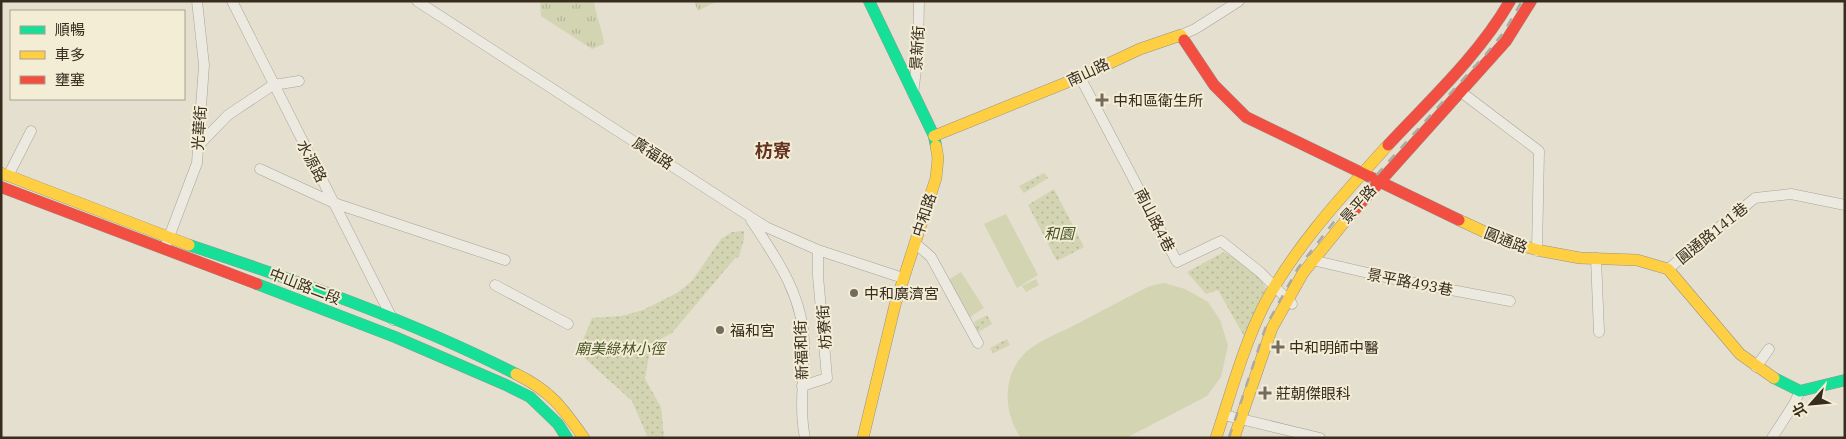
<svg xmlns="http://www.w3.org/2000/svg" width="1846" height="439" viewBox="0 0 1846 439" font-family="'IBM Plex Serif','Noto Sans TC',serif">
	<style>
		.grass { fill: url(#grass-tufts) }
		.park { fill: url(#park-dots) }
		.pitch { fill: #d2d4b2 }
		.lines { fill: none; stroke-linecap: round; stroke-linejoin: round }
		.street-casing { stroke: #a9a497; stroke-width: 11 }
		.fast-casing { stroke: #999388; stroke-width: 12 }
		.slow-casing { stroke: #999388; stroke-width: 12 }
		.jam-casing { stroke: #999388; stroke-width: 12 }
		.street { stroke: #ece9e0; stroke-width: 10 }
		.fast { stroke: #16e098; stroke-width: 11 }
		.slow { stroke: #ffcf43; stroke-width: 11 }
		.jam { stroke: #f24e42; stroke-width: 11 }
		.rail { stroke: #aca9a0; stroke-width: 2.5; stroke-dasharray: 9 9; stroke-linecap: butt }
		.poi-dot { fill: #746b5d; stroke: #f4edd5; stroke-width: 2 }
		.labels { text-anchor: middle; dominant-baseline: central; stroke-width: 4; stroke-linejoin: round; paint-order: stroke }
		.street-label { font-size: 15px; fill: #382c1f; stroke: #f4edd5 }
		.poi-label { font-size: 15px; fill: #382c1f; stroke: #f4edd5; text-anchor: start }
		.park-label { font-size: 15px; font-style: italic; fill: #465427; stroke: #f4edd5 }
		.quarter-label { font-size: 18px; font-weight: bold; fill: #633120; stroke: #f4edd5 }
	</style>
	<defs>
		<pattern id="grass-tufts" width="24" height="20" patternUnits="userSpaceOnUse" patternTransform="scale(1.25)"><rect width="24" height="20" fill="#d2d4b2"/><path d="M3 7l-1-3M5 7V3M7 7l1-3M15 17l-1-3M17 17v-4M19 17l1-3" fill="none" stroke="#b5b699"/></pattern>
		<pattern id="park-dots" width="8" height="8" patternUnits="userSpaceOnUse" patternTransform="scale(1.25)"><rect width="8" height="8" fill="#d2d4b2"/><path d="M2 2h.1M6 6h.1" fill="none" stroke="#b5b699" stroke-width="1.8" stroke-linecap="round"/></pattern>
	</defs>
	<rect width="100%" height="100%" fill="#e4dfcf"/>
	<!-- grass -->
	<path class="grass" d="M540,1H594C596,17 602,28 604,44L592,49L541,16Z
		M694,1H717L698,11Z"/>
	<!-- park -->
	<path class="park" d="M1044,173L1048,178L1024,193L1019,186Z
		M1054,189L1084,247L1057,261L1028,205Z
		M744,231V239L739,257L735,258L672,333L651,344L645,379L661,407L664,438H648L632,401L578,352L592,318L622,316L643,310L677,293L692,281L721,239L732,232Z
		M1224,252L1254,270L1267,290L1244,336L1218,290L1206,294L1187,272Z
		M987,315L992,324L978,332L974,322Z
		M1007,339L1010,345L993,353L990,348Z"/>
	<!-- pitch -->
	<path class="pitch" d="M1006,214L1038,275L1017,288L984,224Z
		M961,272L984,308L970,317L948,280Z
		M1036,279L1039,285L1026,292L1022,286Z
		M1164,283L1185,289L1208,302L1220,320L1228,345L1221,377L1207,396L1126,438H1021C1003,413 1002,375 1025,353C1037,342 1054,335 1069,328C1091,317 1112,305 1134,294L1150,286Z"/>
	<g class="lines">
		<defs>
			<path id="street" d="M232,1L393,320
				M417,1L766,227L818,250L903,278
				M1181,35L1195,29L1239,1
				M1080,77L1177,262L1221,241L1260,272L1292,304
				M1461,92L1539,151L1537,251
				M913,94L918,54L919,1
				M198,146L228,115L273,85L299,81
				M260,169L334,203L505,260
				M8,176L31,131
				M751,220C778,260 805,299 804,349C804,378 799,409 805,438
				M915,243L931,257L978,343
				M166,245L197,163L204,65L197,1
				M1596,258L1599,332
				M1312,260L1398,280L1510,301
				M1668,269L1755,198L1791,194L1845,205
				M495,285L568,324
				M1756,367L1769,349
				M802,386L827,378L818,276V250
				M1224,415L1320,438
				M1772,438L1794,404L1800,391"/>
			<path id="fast" d="M869,1L934,136L936,146
				M189,245C300,282 412,321 516,374
				M257,284L395,337L506,385L530,397L558,424L567,438
				M1774,378L1800,391L1845,380"/>
			<path id="slow" d="M934,136L1080,77L1140,49L1181,35L1184,40
				M1,173L189,245
				M1459,220L1504,241L1542,251L1580,258L1637,260L1668,269L1740,354L1774,378
				M516,374C551,391 562,407 584,438
				M863,438L895,305L936,178L938,158L936,146
				M1216,438C1231,393 1243,347 1264,305C1296,245 1343,195 1388,145
				M1234,438L1272,328L1303,273L1350,215"/>
			<path id="jam" d="M1184,40L1214,85L1246,117L1459,220
				M1388,145C1430,100 1479,55 1510,1
				M1,187L257,284
				M1350,215L1506,41L1531,1"/>
		</defs>
		<!-- street casing -->
		<use href="#street" class="street-casing"/>
		<!-- fast casing -->
		<use href="#fast" class="fast-casing"/>
		<!-- slow casing -->
		<use href="#slow" class="slow-casing"/>
		<!-- jam casing -->
		<use href="#jam" class="jam-casing"/>
		<!-- street -->
		<use href="#street" class="street"/>
		<!-- fast -->
		<use href="#fast" class="fast"/>
		<!-- slow -->
		<use href="#slow" class="slow"/>
		<!-- jam -->
		<use href="#jam" class="jam"/>
		<!-- rail -->
		<path class="rail" d="M1229,438L1266,326L1298,268L1333,223L1486,54L1504,32L1522,1"/>
	</g>
	<!-- markers -->
	<g class="poi-dot">
		<path d="M1099.5 92.5h5v5h5v5h-5v5h-5v-5h-5v-5h5z"/>
		<circle cx="854" cy="293" r="5"/>
		<circle cx="720" cy="330" r="5"/>
		<path d="M1275.5 339.5h5v5h5v5h-5v5h-5v-5h-5v-5h5z"/>
		<path d="M1262.5 385.5h5v5h5v5h-5v5h-5v-5h-5v-5h5z"/>
	</g>
	<g class="labels">
		<!-- street labels -->
		<g class="street-label">
			<text transform="translate(917 48) rotate(-86)">景新街</text>
			<text transform="translate(1088 72) rotate(-25)">南山路</text>
			<text transform="translate(199 128) rotate(-86)">光華街</text>
			<text transform="translate(653 153) rotate(33)">廣福路</text>
			<text transform="translate(312 161) rotate(62)">水源路</text>
			<text transform="translate(1358 204) rotate(-48)">景平路</text>
			<text transform="translate(924 215) rotate(-72)">中和路</text>
			<text transform="translate(1155 220) rotate(63)">南山路4巷</text>
			<text transform="translate(1712 233) rotate(-39)">圓通路141巷</text>
			<text transform="translate(1506 240) rotate(21)">圓通路</text>
			<text transform="translate(1410 282) rotate(11)">景平路493巷</text>
			<text transform="translate(305 286) rotate(21)">中山路二段</text>
			<text transform="translate(824 327) rotate(-94)">枋寮街</text>
			<text transform="translate(801 350) rotate(-92)">新福和街</text>
		</g>
		<!-- poi labels -->
		<g class="poi-label">
			<text x="1113" y="100">中和區衛生所</text>
			<text x="864" y="293">中和廣濟宮</text>
			<text x="730" y="330">福和宮</text>
			<text x="1289" y="347">中和明師中醫</text>
			<text x="1276" y="393">莊朝傑眼科</text>
		</g>
		<!-- park labels -->
		<g class="park-label">
			<text x="1059" y="233">和園</text>
			<text x="620" y="348">廟美綠林小徑</text>
		</g>
		<!-- quarter labels -->
		<g class="quarter-label">
			<text x="773" y="150">枋寮</text>
		</g>
	</g>
	<!-- border -->
	<rect width="1846" height="439" fill="none" stroke="#382c1f" stroke-width="5"/>
	<!-- legend -->
	<rect x="10" y="10" width="175" height="90" fill="#f4edd5" stroke="#a9a08c"/>
	<rect x="20" y="26" width="25" height="8" fill="#16e098" stroke="#a9a08c"/>
	<text x="55" y="35" font-size="15" fill="#382c1f">順暢</text>
	<rect x="20" y="51" width="25" height="8" fill="#ffcf43" stroke="#a9a08c"/>
	<text x="55" y="60" font-size="15" fill="#382c1f">車多</text>
	<rect x="20" y="76" width="25" height="8" fill="#f24e42" stroke="#a9a08c"/>
	<text x="55" y="85" font-size="15" fill="#382c1f">壅塞</text>
	<!-- north arrow -->
	<g transform="translate(1811 404) rotate(243)" stroke="#f4edd5" stroke-width="4" paint-order="stroke">
	<path d="M0-4L9 19L0 12L-9 19Z" fill="#382c1f"/>
	<text y="-8" font-size="14" font-weight="bold" text-anchor="middle" fill="#382c1f">北</text>
	</g>
</svg>
